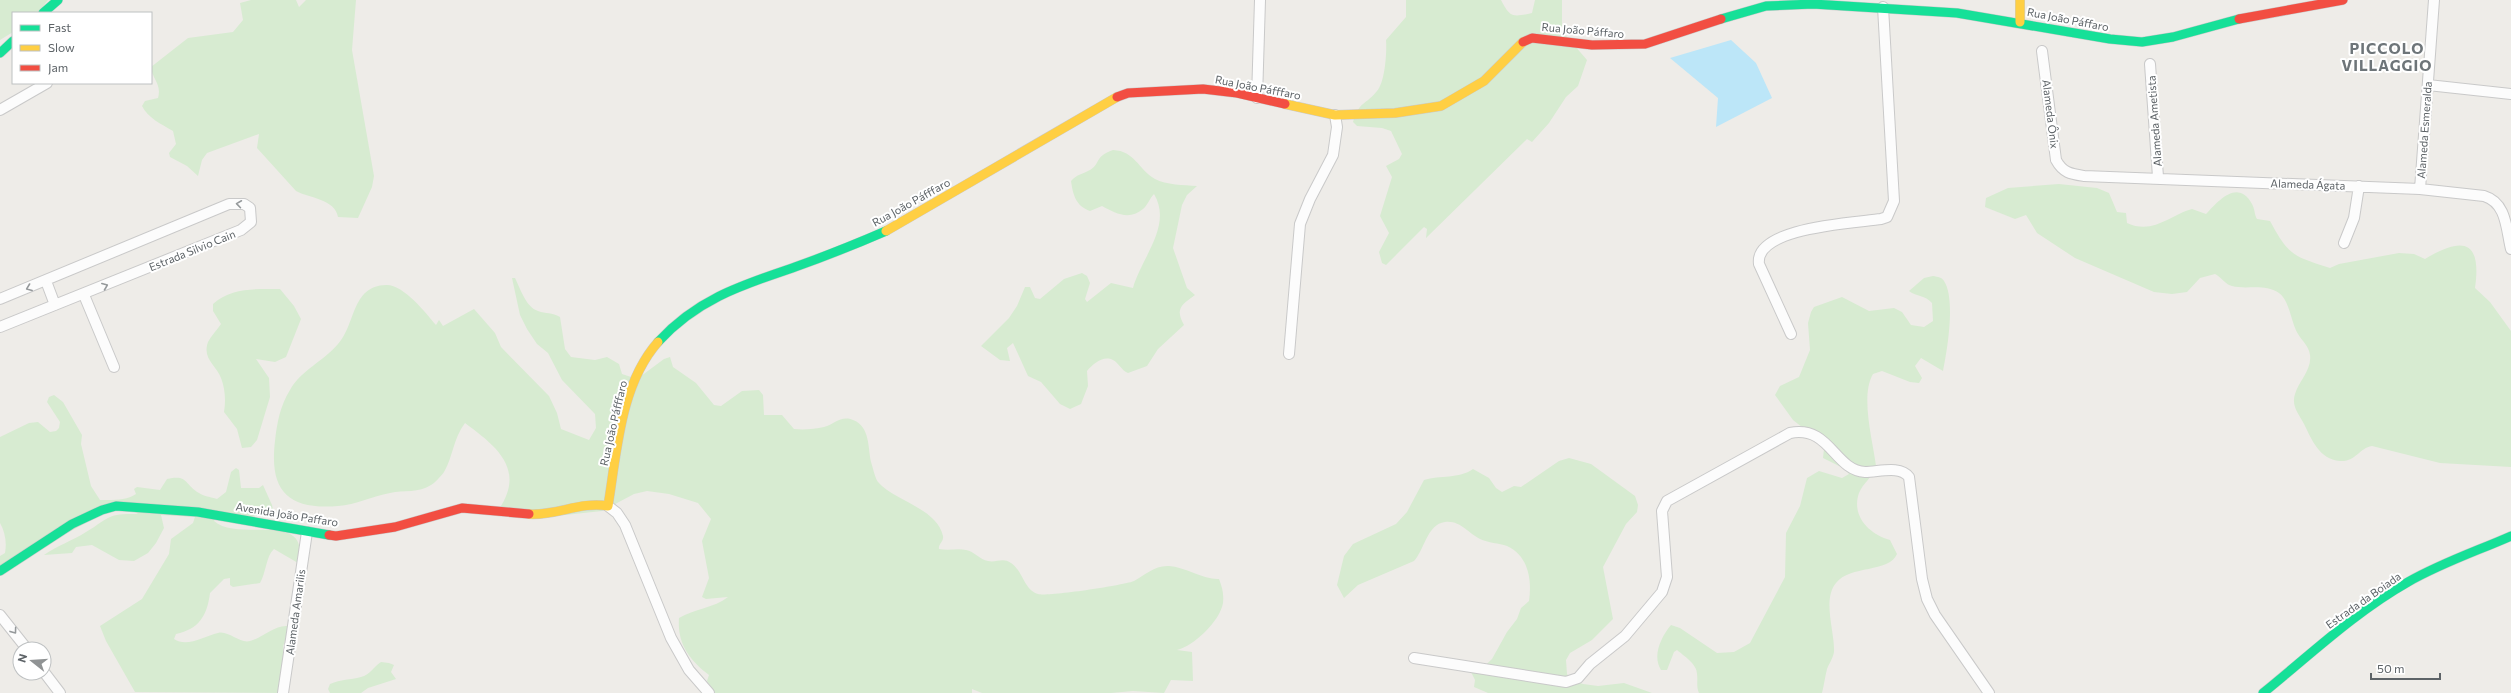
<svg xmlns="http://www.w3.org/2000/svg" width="2511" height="693" viewBox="0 0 2511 693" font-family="Commissioner,sans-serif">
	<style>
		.green { fill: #d7ebd1 }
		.water { fill: #bce6f8 }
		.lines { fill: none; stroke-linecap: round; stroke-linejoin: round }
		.street-casing { stroke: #c9c9c9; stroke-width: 12 }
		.fast-casing { stroke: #cacaca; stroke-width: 10 }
		.slow-casing { stroke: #cacaca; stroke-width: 10 }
		.jam-casing { stroke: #cacaca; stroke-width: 10 }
		.street { stroke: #fcfcfc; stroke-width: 10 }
		.fast { stroke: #16e098; stroke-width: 9 }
		.slow { stroke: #ffcf43; stroke-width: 9 }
		.jam { stroke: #f24e42; stroke-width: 9 }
		.oneway { stroke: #95999b }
		.labels { text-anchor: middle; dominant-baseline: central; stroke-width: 4; stroke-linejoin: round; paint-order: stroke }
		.street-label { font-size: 11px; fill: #5d6367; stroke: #fff }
		.district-label { font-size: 15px; font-weight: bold; letter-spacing: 1px; fill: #6e7579; stroke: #fff }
	</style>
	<rect width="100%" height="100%" fill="#eeece8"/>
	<!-- green -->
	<path class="green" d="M0,0H48L38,13H13V32L0,40Z
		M251,0H296L299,7L306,0H356L352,50L374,176L372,187L358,218L338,217C335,199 309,198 296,191L257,148L259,134L207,153L202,160L198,176L187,166L170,157L169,153L176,144L173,131C161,124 148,118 142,106L145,101L158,98C162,84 152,79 151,67L188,38L233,32L243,20L240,3Z
		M1406,0H1501C1510,18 1513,17 1532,13L1535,0H1562V31L1587,60L1578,86L1566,97L1549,123L1532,142L1527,139L1426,238L1427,229L1424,227L1386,265L1382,263L1379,252L1389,233L1380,216L1392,177L1386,166L1399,159L1402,154L1391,131L1382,128L1357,126L1353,122C1360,100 1365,106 1377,91C1385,82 1387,52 1386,40L1406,17Z
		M1113,150C1135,151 1138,169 1155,179C1166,185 1184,185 1197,186L1187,195L1182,205L1173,248L1187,288L1195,295C1181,305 1175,309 1184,325L1158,349L1147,366L1128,373C1121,370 1119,363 1113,360C1103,355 1093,364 1087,371L1088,386L1081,404L1070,409L1060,404L1041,382L1028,376L1013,343L1007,348L1010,361L1000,360L981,346L1009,318L1017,306L1025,287H1030L1035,298L1040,299L1064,279L1082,273L1087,276L1090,283L1085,299L1087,302L1111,283L1133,288C1141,258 1173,226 1154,194C1150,198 1147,206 1143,209C1129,221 1115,213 1102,206L1090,211C1076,206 1073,195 1071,181C1077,174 1083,174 1090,170C1101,163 1094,157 1113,150Z
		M2059,184L2097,188L2109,193L2117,212L2126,213L2127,223C2153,235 2170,215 2192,209L2206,214C2218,201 2238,178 2252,204C2255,209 2254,214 2257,219L2270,221C2289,256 2293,256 2330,268L2339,264L2399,253L2414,254L2425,259C2462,237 2482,239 2475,288L2490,302L2511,331V467L2440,463L2372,446C2359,448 2356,462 2340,461C2319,459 2312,440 2304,424C2299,414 2291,406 2295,394C2299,381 2312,370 2310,355C2309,346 2302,341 2298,334C2291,323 2290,301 2279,293C2264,283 2247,290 2232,286C2226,285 2221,277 2215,274L2200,278L2187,292L2172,294L2154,292L2075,258L2037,233L2026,215L2015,219L1985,207L1986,198L2008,188Z
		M1933,276C1938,277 1942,277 1944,281C1956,299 1947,351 1943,371L1921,358L1915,366L1922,378L1919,383L1910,382L1882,371L1873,374C1860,396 1873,441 1876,466C1873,477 1863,483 1859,493C1851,516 1869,534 1890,540L1897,554C1889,573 1850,565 1836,583C1822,600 1835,632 1834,652C1833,658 1829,664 1827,669C1825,677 1824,685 1822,693H1699C1696,686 1698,682 1697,674C1697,664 1684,656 1677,650L1674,652L1667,670H1661C1652,656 1661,637 1671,625L1680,628L1717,653L1734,652L1750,643L1785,577L1786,533L1800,506L1807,478L1819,471L1842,478L1849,474L1845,469L1823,458L1824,449L1821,442L1793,420L1775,395L1780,386L1799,377L1810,350L1808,323L1811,312L1814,307L1842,297L1869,311L1894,308L1902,312L1911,325L1924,327L1933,321L1932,303C1925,295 1917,297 1909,291L1924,278Z
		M512,278H515C521,290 526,307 538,311C546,314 552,312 560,317L565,349L571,357L595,360L607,357L619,364L622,374L637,379L664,359L670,357L673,367L696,383L714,405L721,406L742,391L759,390L763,395L764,415H782L794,429C804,430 815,429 824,427C835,424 841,415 853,420C870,426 868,448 871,462C873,468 875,478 878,482C894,501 937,508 943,536C944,542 938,544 939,549C949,551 958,548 966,550C974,551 980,560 988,561C996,563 1003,557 1011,563C1023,571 1024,590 1038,594C1047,597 1125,585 1134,581C1145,575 1155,565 1169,566C1185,567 1205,580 1219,579C1222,587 1224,593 1223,603C1220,621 1194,646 1177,650L1192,652L1193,681L1171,680L1164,693L1133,691L1111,693H982L972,689V693H715L707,681L709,675C689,660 677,643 679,618C694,609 714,608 728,597L706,599L702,597L709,578L702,541L711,519L698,503L669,494L647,491L634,494L602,511L556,516L499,509C526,469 496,446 465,423C453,439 453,457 444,472C441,476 435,483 431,485C419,493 404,490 390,493C372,496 356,505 338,506C288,510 269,491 275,441C277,423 280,406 290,390C301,370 324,361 338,344C356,325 351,286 386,285C403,284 426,313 436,325L439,320L443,326L474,309L495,333L501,347L549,396L557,413L561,429L589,440L596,428L595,414L562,380L548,353L537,344L527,329L520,315Z
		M280,289L294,306L301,319L286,357L275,362L256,359L269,378L270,397L257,440L251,447L242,448L237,429L224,412C226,401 225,388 221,378C216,365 202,359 208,342C211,336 217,330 221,324L213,311V304C231,287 257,289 280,289Z
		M54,395L63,402L82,435L81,444L91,486L100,500C112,500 126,501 136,494L134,489L137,487L160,490L167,479C188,474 184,484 199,493C203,496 211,497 217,499L226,492L231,472L236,468L239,470L241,488H259L263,485L272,505L274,515L216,518L214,521C238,543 312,509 298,563L274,549C266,556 266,573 260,583L233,587L230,585V578L224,579L210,593C207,616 199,629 176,634L174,639C187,648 204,636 218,633C228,630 240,644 250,641C262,638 275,625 287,626L288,630L283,647L285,671L281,693L135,692L106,641L100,626L142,599L169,554L171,539L193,523L195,517L161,515L164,528L156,543L148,553L134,561L119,560L92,545L76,547L72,553L44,555C58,545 72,541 86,532C109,518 107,513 138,514L120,504L0,570V556L5,553C7,542 5,532 0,523V437L29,423L38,422L50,432L56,431L59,428L60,422L47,402L49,397Z
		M1569,458L1591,464L1635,496L1638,505L1637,512L1626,524L1603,567L1613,619L1592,640L1570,653L1566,660L1567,674L1572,680L1583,684L1598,686L1624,683L1652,693H1488L1474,687L1475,680L1471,672L1477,673L1492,659L1507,632L1517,619L1521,608L1529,601C1532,581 1529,556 1507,546C1499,543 1488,543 1480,539C1468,533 1460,520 1445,522C1427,524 1424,551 1414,561L1358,585L1344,598L1337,585L1344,556L1353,544L1396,524L1407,512L1424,480C1440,475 1459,479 1473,469L1489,478L1496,488L1502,492L1514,486L1521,487L1559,461Z
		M381,662L389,663L394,665L391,672L396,679L368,688L361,693H330L328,689L330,684C341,679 350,680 361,677C370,675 373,667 381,662Z"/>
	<!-- water -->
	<path class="water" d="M1731,40L1756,63L1772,98L1716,127L1718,98L1670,58Z"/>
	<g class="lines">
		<defs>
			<path id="street" d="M2042,51L2056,160C2063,173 2071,174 2084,176L2420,189L2484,196C2507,203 2506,229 2511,249
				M2150,64L2158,177
				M2428,85L2511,94
				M1257,98L1260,0
				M0,110L47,83
				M2420,189L2434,0
				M2344,243L2354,218L2359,186
				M46,281L55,305
				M84,295L114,367
				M0,299L229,204H244L250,208L251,222L241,230L0,327
				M1791,334L1759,264C1754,227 1855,223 1881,219L1887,217L1894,201L1883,7
				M1289,354L1300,224L1310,199L1333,155L1337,127L1335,115
				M608,506L617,513L625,525L671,638L689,670L709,693
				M0,615L27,649
				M1414,658L1566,682L1578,678L1590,664L1625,636L1662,592L1667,577L1662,511L1667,501L1790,433C1830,425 1834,470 1865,472C1879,472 1900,465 1909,477L1922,579L1927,599L1935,615L1989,693
				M44,672L60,693
				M283,693L307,532"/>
			<path id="fast" d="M43,13L58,0
				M1721,19L1766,6L1813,4L1957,13L2110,39L2142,42L2173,37L2239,19
				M0,53L13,41
				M658,342C697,299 742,285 795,267C826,256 856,244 886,231
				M0,571L72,524L102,510L116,506L198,512L329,535
				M2263,693C2310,655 2355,612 2408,582C2441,563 2477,551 2511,536"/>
			<path id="slow" d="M2020,0V22
				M1285,104L1335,115L1395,113L1441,106L1484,81L1523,42
				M886,231L1117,97
				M529,514C556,516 581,501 608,506C617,452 620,385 658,342"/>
			<path id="jam" d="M2239,19L2343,0
				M1523,42L1532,38L1592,45L1645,44L1721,19
				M1117,97L1128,93L1203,89L1237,93L1285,104
				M329,535L336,536L395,527L462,508L529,514"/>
		</defs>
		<!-- street casing -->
		<use href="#street" class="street-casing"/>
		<!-- fast casing -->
		<use href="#fast" class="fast-casing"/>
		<!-- slow casing -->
		<use href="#slow" class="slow-casing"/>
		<!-- jam casing -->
		<use href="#jam" class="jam-casing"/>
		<!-- street -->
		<use href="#street" class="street"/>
		<!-- fast -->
		<use href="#fast" class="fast"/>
		<!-- slow -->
		<use href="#slow" class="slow"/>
		<!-- jam -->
		<use href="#jam" class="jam"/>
	</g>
	<!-- one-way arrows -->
	<defs><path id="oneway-chevron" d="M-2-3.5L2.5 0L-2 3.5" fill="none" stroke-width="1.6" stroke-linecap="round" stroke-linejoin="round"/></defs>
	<g class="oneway">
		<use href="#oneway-chevron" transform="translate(239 204) rotate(-172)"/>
		<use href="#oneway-chevron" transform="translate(105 286) rotate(-22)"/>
		<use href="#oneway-chevron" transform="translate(29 288) rotate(159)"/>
		<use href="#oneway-chevron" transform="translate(14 631) rotate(54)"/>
	</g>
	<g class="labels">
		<!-- street labels -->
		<g class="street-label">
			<text transform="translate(2068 19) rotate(11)">Rua João Páffaro</text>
			<text transform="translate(1583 30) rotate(5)">Rua João Páffaro</text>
			<text transform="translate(1258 87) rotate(11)">Rua João Páfffaro</text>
			<text transform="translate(2051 114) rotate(83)">Alameda Ônix</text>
			<text transform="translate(2154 121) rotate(-94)">Alameda Ametista</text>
			<text transform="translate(2424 130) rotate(-86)">Alameda Esmeralda</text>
			<text transform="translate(2308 184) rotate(2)">Alameda Ágata</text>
			<text transform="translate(911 202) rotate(-29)">Rua João Páfffaro</text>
			<text transform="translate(192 250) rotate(-22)">Estrada Silvio Cain</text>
			<text transform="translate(613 423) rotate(-77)">Rua João Páfffaro</text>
			<text transform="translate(287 514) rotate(9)">Avenida João Paffaro</text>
			<text transform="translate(2363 600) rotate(-35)">Estrada da Boiada</text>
			<text transform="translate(295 612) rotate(-82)">Alameda Amarilis</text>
		</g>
		<!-- district labels -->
		<g class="district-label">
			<text x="2387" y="48">PICCOLO<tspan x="2387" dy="17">VILLAGGIO</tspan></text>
		</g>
	</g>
	<!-- legend -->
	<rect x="12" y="12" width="140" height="72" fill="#ffffff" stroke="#bec1c2"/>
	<rect x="20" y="25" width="20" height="6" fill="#16e098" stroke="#bec1c2"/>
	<text x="48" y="32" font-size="12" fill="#5d6367">Fast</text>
	<rect x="20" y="45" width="20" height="6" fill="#ffcf43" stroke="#bec1c2"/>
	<text x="48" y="52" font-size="12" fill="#5d6367">Slow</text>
	<rect x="20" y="65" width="20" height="6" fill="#f24e42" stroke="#bec1c2"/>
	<text x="48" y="72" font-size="12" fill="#5d6367">Jam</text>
	<!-- north arrow -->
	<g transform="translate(32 661) rotate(287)"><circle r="19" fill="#ffffff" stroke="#bec1c2"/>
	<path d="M0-3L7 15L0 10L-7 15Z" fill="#909394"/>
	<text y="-6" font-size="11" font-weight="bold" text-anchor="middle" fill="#5d6367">N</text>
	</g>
	<!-- scale -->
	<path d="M2371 673v6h69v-6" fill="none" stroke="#5d6367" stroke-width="2"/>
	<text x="2377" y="673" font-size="12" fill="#5d6367" stroke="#ffffff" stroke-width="3" paint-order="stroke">50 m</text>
</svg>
